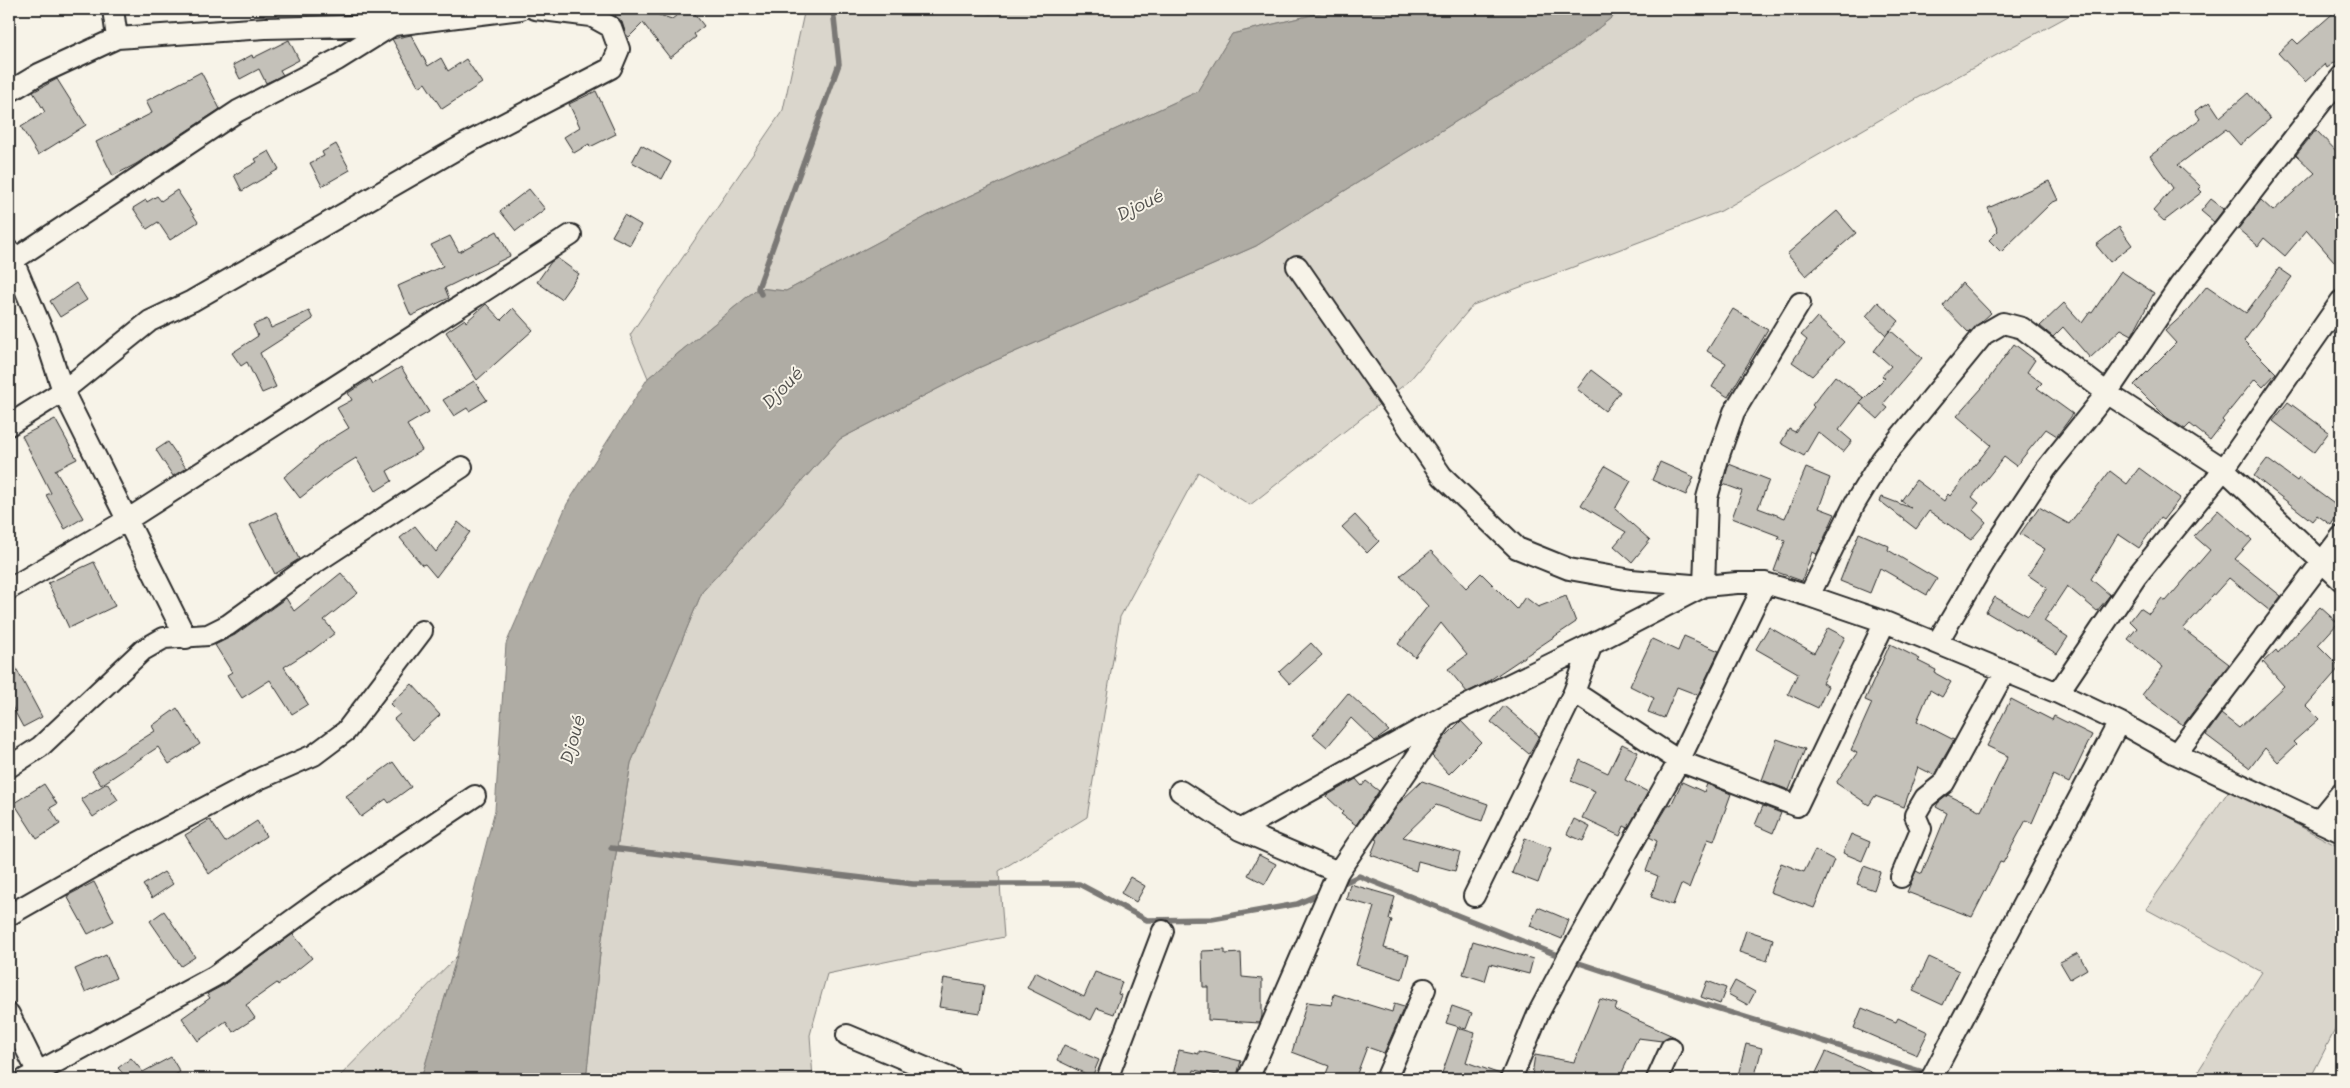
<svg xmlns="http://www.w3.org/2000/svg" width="2350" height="1088" viewBox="0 0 2350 1088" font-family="Mali,sans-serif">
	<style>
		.green { fill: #dad6cc; stroke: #82807c }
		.water { fill: #afaca4; stroke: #7a7874 }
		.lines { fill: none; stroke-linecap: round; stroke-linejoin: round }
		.stream { stroke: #7a7874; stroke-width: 5.5 }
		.building { fill: #c4c1b9; stroke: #2b2b2b }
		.minor-casing { stroke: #2b2b2b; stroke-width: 24 }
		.minor { stroke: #f7f3e8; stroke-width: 20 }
		.labels { text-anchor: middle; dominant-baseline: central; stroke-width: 4; stroke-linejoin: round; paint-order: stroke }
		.water-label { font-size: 18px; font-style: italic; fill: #53524f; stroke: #f7f3e8 }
	</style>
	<rect width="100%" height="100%" fill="#f7f3e8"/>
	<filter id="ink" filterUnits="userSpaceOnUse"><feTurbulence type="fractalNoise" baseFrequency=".02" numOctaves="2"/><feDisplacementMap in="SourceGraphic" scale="10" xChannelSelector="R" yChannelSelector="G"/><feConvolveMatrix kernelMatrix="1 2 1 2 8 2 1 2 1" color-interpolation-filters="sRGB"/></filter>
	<g filter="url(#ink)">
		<!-- green -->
		<path class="green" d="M798,9H978L990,14L1002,9H1327L1320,13L1232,34L1197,92L931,214L786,291L758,288L648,378L630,335L783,110L804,13Z
			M1622,9H2081L1918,98L1721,211L1473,305L1409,381L1250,505L1198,472L1120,617L1087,817L999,871L1004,937L827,974L810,1035L813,1079H586L601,945L631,763L702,592L840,439L976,369L1256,246L1574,48Z
			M2230,789L2341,848V1018L2310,1079H2193L2262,972L2146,909Z
			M457,956L421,1079H337Z"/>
		<!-- water -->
		<path class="water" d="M1327,9H1622L1574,48L1256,246L976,369L840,439L702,592L631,763L601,945L586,1079H421L457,956L495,810L506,644L567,504L648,378L758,288L786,291L931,214L1197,92L1232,34L1320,13Z"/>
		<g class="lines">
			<!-- stream -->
			<path class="stream" d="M761,294L758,288L839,64L833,9
				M611,848L913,884H1079L1147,920L1212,919L1297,904L1324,892
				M1339,885L1359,876L1567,959L1703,1004L1929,1074"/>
		</g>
		<!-- building -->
		<path class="building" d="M622,9H657L653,13L672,19L685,9H691L704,26L694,34L696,37L670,58L643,23L629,37L626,35L622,22L615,16Z
			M2338,9H2341V58L2327,68L2325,64L2305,82L2278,53L2293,39L2298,44Z
			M411,35L428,66L441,58L448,71L466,59L482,83L442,109L425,83L419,87L392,39Z
			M289,40L299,60L280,70L283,75L266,83L259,69L240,79L233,65L252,55L253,58Z
			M201,72L220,109L136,164L113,176L96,142L152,113L146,101Z
			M57,79L86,125L38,155L21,127L45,112L33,92Z
			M596,91L616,134L590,147L589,144L574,153L564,137L580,127L569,104Z
			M2248,93L2270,119L2240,145L2226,129L2178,165L2201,187L2199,189L2202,192L2164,221L2153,211L2173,188L2150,156L2200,119L2195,111L2210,102L2220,117Z
			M2316,130L2341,156V269L2307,230L2285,256L2264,238L2258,246L2238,229L2261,200L2273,211L2315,173L2296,155Z
			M336,144L350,170L322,186L310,163L324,156L322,152Z
			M641,145L671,162L662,179L632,162Z
			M269,151L279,169L242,191L234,175L257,162L255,159Z
			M2049,181L2058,200L2051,203L2001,252L1989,240L1998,231L1988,208Z
			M529,189L545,209L516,231L500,211Z
			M177,190L198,222L170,240L158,222L147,229L133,208L146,200L147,202L157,196L161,201Z
			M2211,199L2224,209L2214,222L2201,211Z
			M1837,211L1856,233L1806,276L1787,254Z
			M624,215L641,225L630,245L612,236Z
			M2119,227L2132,245L2110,262L2096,245Z
			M497,231L510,256L445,288L449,298L411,316L398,286L443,266L431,245L450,236L459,252Z
			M557,258L579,274L561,299L537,282L551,262Z
			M2279,268L2292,277L2244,341L2276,373L2263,387L2255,379L2222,420L2224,422L2210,440L2190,424L2185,429L2166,417L2134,385L2176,343L2165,331L2184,314L2207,286L2246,313Z
			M2121,271L2154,293L2132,335L2121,329L2090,358L2063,327L2053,337L2040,326L2064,303L2082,323L2090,312L2092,313Z
			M76,283L87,300L60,317L50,301Z
			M1962,283L1991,313L1969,333L1943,306Z
			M1878,302L1899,321L1886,335L1866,316Z
			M486,304L501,320L513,308L533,330L477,380L446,332L465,319L466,322Z
			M1733,309L1768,330L1728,397L1712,387L1726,363L1707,351Z
			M309,311L313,319L260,353L276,387L262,393L247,362L241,366L232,353L258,336L253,325L267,319L271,328Z
			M1817,317L1844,342L1812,376L1792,362L1807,340L1801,335Z
			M1890,330L1922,358L1883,404L1888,408L1878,419L1860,403L1885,378L1882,376L1891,366L1874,351Z
			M2014,344L2035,360L2027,372L2042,383L2037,388L2073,414L2057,436L2046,429L2016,466L2004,457L1972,497L1979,503L1973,510L1986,522L1971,540L1929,511L1916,529L1880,501L1882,497L1911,508L1901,501L1916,480L1944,501L1948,494L1950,496L1991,445L1957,416L1982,388Z
			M401,367L429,412L407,425L422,450L387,471L392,481L376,491L356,458L332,473L300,498L284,477L319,448L318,447L349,428L337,408L352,400L348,393L370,379L373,384Z
			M1591,370L1620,392L1605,411L1577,389Z
			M1835,376L1864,398L1839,430L1852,441L1843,452L1818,432L1804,456L1781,443L1789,429L1795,432L1814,407L1812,405Z
			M474,381L487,400L469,411L467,408L454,416L443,400Z
			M2288,402L2329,432L2314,452L2273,421Z
			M55,419L77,459L55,470L83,518L65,529L46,495L51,493L22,436Z
			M168,442L186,468L173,476L156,450Z
			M2267,459L2297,481L2299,478L2341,509L2331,525L2317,515L2312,521L2254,476Z
			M1660,462L1694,477L1686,495L1652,480Z
			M1729,464L1769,480L1758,508L1785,518L1806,468L1830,478L1819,508L1835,514L1817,554L1812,552L1802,581L1774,571L1785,541L1778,538L1779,536L1732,518L1742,491L1723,484Z
			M1605,466L1631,481L1615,509L1650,540L1632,562L1614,546L1626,532L1581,505Z
			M2139,468L2180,498L2163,520L2160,518L2139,548L2118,534L2091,579L2110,595L2097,611L2067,586L2044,621L2068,637L2057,654L2016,628L2015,629L1986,612L1995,597L2028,616L2047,588L2028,575L2045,549L2020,534L2039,507L2069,524L2110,471L2127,484Z
			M2218,510L2252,540L2235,559L2281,596L2270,611L2229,578L2183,629L2229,664L2183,725L2142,695L2163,667L2128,639L2137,628L2130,621L2140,608L2149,614L2162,598L2166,601L2210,550L2194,536Z
			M276,512L299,559L275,574L250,525Z
			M1355,515L1379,541L1367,553L1342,527Z
			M458,522L470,532L436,577L425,564L422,565L400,538L415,526L436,552Z
			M1859,533L1889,546L1888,550L1937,579L1927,595L1880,568L1870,593L1840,581Z
			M1431,551L1466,588L1481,573L1517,609L1525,597L1538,607L1566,596L1576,622L1484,684L1467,692L1448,669L1467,655L1441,623L1415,657L1398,644L1428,606L1400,576Z
			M94,562L115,606L69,628L48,583Z
			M341,573L358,593L324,620L335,633L310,652L309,651L284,667L308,704L292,714L270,680L242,698L227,675L232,672L215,645L235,635L286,598L294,611Z
			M2320,607L2338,623L2318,645L2340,667L2306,706L2319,719L2293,742L2296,745L2278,762L2265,748L2250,768L2206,735L2221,714L2239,728L2284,686L2263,662L2276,650L2278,653Z
			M1769,627L1814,653L1828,628L1845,637L1822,683L1828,686L1818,708L1788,694L1798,673L1756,649Z
			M1684,636L1719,651L1698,695L1677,687L1664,718L1648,712L1654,698L1630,686L1652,639L1678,651Z
			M1311,643L1322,655L1290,684L1279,672Z
			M1890,644L1920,659L1918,661L1936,670L1935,673L1951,682L1942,697L1930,690L1917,721L1954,740L1934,775L1918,767L1904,807L1875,796L1869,805L1836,783L1857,753L1851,750L1872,703L1865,700Z
			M9,655L42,717L23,727L9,701Z
			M412,684L440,715L413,740L394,719L400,714L390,704Z
			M1348,693L1389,731L1375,741L1351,718L1327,747L1313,735Z
			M2011,699L2052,720L2054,716L2092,735L2069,783L2053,775L2032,823L2026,820L2003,863L2000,862L1972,917L1907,892L1916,871L1922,874L1947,813L1936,807L1938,803L1948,795L1981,811L2008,756L1987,746Z
			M1504,706L1539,736L1529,754L1491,722Z
			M177,708L200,744L169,764L158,747L101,785L92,771L155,731L152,726Z
			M1461,721L1481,742L1449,774L1432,756L1445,737Z
			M1777,739L1805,749L1789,790L1762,780Z
			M1622,744L1638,752L1625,780L1648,792L1628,828L1624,826L1620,836L1582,818L1595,791L1571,781L1580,760L1608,773Z
			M393,762L411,787L389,803L386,799L361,817L346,796Z
			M1356,779L1362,786L1366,781L1379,791L1356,825L1341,814L1343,812L1326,796Z
			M1422,781L1488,804L1482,821L1436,805L1403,837L1460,852L1455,871L1418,861L1416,871L1371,855L1377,840L1375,839L1400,802Z
			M1682,782L1704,792L1707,784L1731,794L1714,841L1708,839L1689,888L1681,884L1673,905L1651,897L1658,876L1646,871L1657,841L1649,837L1669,804L1671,805Z
			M107,783L118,800L93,817L81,799Z
			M44,784L57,804L50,808L60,824L37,839L14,803Z
			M1763,806L1781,813L1773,833L1755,825Z
			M1574,819L1590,827L1583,841L1567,834Z
			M210,820L225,842L257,821L266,836L218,869L217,868L209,874L185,835Z
			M1851,834L1870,842L1862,861L1843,853Z
			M1525,838L1551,848L1538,883L1512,873Z
			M1815,850L1834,860L1814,908L1770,892L1781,863L1804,872Z
			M1259,855L1276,864L1265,884L1248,875Z
			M1864,866L1880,872L1874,890L1857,884Z
			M164,872L173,884L152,898L143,885Z
			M1130,877L1145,886L1136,902L1121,893Z
			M94,882L114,921L88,934L67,896Z
			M1350,884L1395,897L1389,919L1392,920L1384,948L1409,955L1402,979L1356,965L1374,907L1346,899Z
			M1538,907L1569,920L1562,939L1530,926Z
			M164,911L195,957L181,966L150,921Z
			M1746,930L1773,939L1767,961L1739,952Z
			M293,934L312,958L278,985L277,983L246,1005L255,1018L233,1032L226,1021L198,1041L182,1018L210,998L207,994L222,986Z
			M1473,941L1533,959L1529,974L1490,964L1485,981L1463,974Z
			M1225,950V954L1241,953L1242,977L1262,979V1016L1260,1023L1208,1020V987H1203L1202,951Z
			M2078,953L2087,969L2070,979L2060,962Z
			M106,955L116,978L85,992L75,969Z
			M1929,957L1959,971L1943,1005L1913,991Z
			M1035,972L1084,997L1095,972L1122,982L1118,994L1121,995L1114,1014L1097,1008L1091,1020L1027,988Z
			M944,978L984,985L980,1013L939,1007Z
			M1707,981L1726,988L1720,1004L1701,997Z
			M1735,981L1755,992L1748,1005L1728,994Z
			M1334,994L1392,1012L1394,1004L1404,1007L1384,1053L1367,1047L1355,1079H1324L1329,1066L1292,1052L1307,1002L1332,1005Z
			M1600,999L1617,1004L1615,1010L1675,1037L1669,1036L1662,1041L1638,1038L1619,1079H1553L1532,1075L1535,1055L1574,1062Z
			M1452,1006L1472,1013L1466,1029L1446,1023Z
			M1862,1008L1896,1022L1898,1018L1928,1032L1917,1055L1854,1028Z
			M1458,1028L1475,1033L1466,1062L1500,1074L1499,1079H1440Z
			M1746,1044L1762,1048L1754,1079H1737Z
			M1064,1045L1099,1060L1092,1077L1057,1060Z
			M1179,1050L1199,1054V1051L1241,1061L1236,1079L1194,1070L1192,1079H1172Z
			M1826,1052L1886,1079H1813Z
			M171,1057L180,1072L168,1079H128L118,1068L131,1058L143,1072Z"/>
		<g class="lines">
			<defs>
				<path id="minor" d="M113,9L117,38
					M9,92L39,74L117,38L265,28L394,25L521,9
					M9,251L46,339L63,391L186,638
					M9,263L238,111L337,60L393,25
					M1297,266L1442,476L1517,548L1569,569L1631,580L1704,586L1737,583H1765L1809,596L1885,622L2058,693L2119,722L2176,754L2341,832
					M9,425L63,391L150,321L192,301L467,143L611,68L619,49L611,27L591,16L535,9
					M9,589L127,520L571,235
					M1809,596L1855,503L1882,459L1984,334L2003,323L2022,328L2107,393L2224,469L2341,580
					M1937,643L1989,555L2046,469L2107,393L2180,285L2341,77
					M1574,692L1679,761L1797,806L1885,622
					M2058,693L2136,577L2224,469L2341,301
					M2176,754L2341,537
					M9,767L40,747L143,650L164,638L208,635L228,625L301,572L462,467
					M1180,791L1240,830L1338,872
					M2318,821L2341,793
					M1240,830L1445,716L1592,644L1704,586L1707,498L1719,455L1734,412L1800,303
					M1901,877L1921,829L1915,815L1925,798L1944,783L2005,671
					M1474,896L1574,692L1592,644
					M9,915L111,857L261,778L314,755L346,731L422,631
					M9,1014L41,1079
					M847,1035L952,1079
					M25,1079L215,976L330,893L475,796
					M1107,1079L1163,931
					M1248,1079L1338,872L1442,720
					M1386,1079L1425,989
					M1511,1079L1538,1014L1567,959L1679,761L1765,583
					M1657,1079L1671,1048
					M1931,1079L2119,722"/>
			</defs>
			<!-- minor casing -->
			<use href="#minor" class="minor-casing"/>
			<!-- minor -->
			<use href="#minor" class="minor"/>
		</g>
	</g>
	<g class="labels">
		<!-- water labels -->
		<g class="water-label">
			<text transform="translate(1140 204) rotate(-26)">Djoué</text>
			<text transform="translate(782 387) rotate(-45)">Djoué</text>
			<text transform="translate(572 739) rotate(-74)">Djoué</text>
		</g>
	</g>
	<!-- margin -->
	<rect width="2350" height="1088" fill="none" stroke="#f7f3e8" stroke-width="30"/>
	<rect x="15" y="15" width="2320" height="1058" fill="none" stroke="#2b2b2b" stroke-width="2" filter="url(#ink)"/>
</svg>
